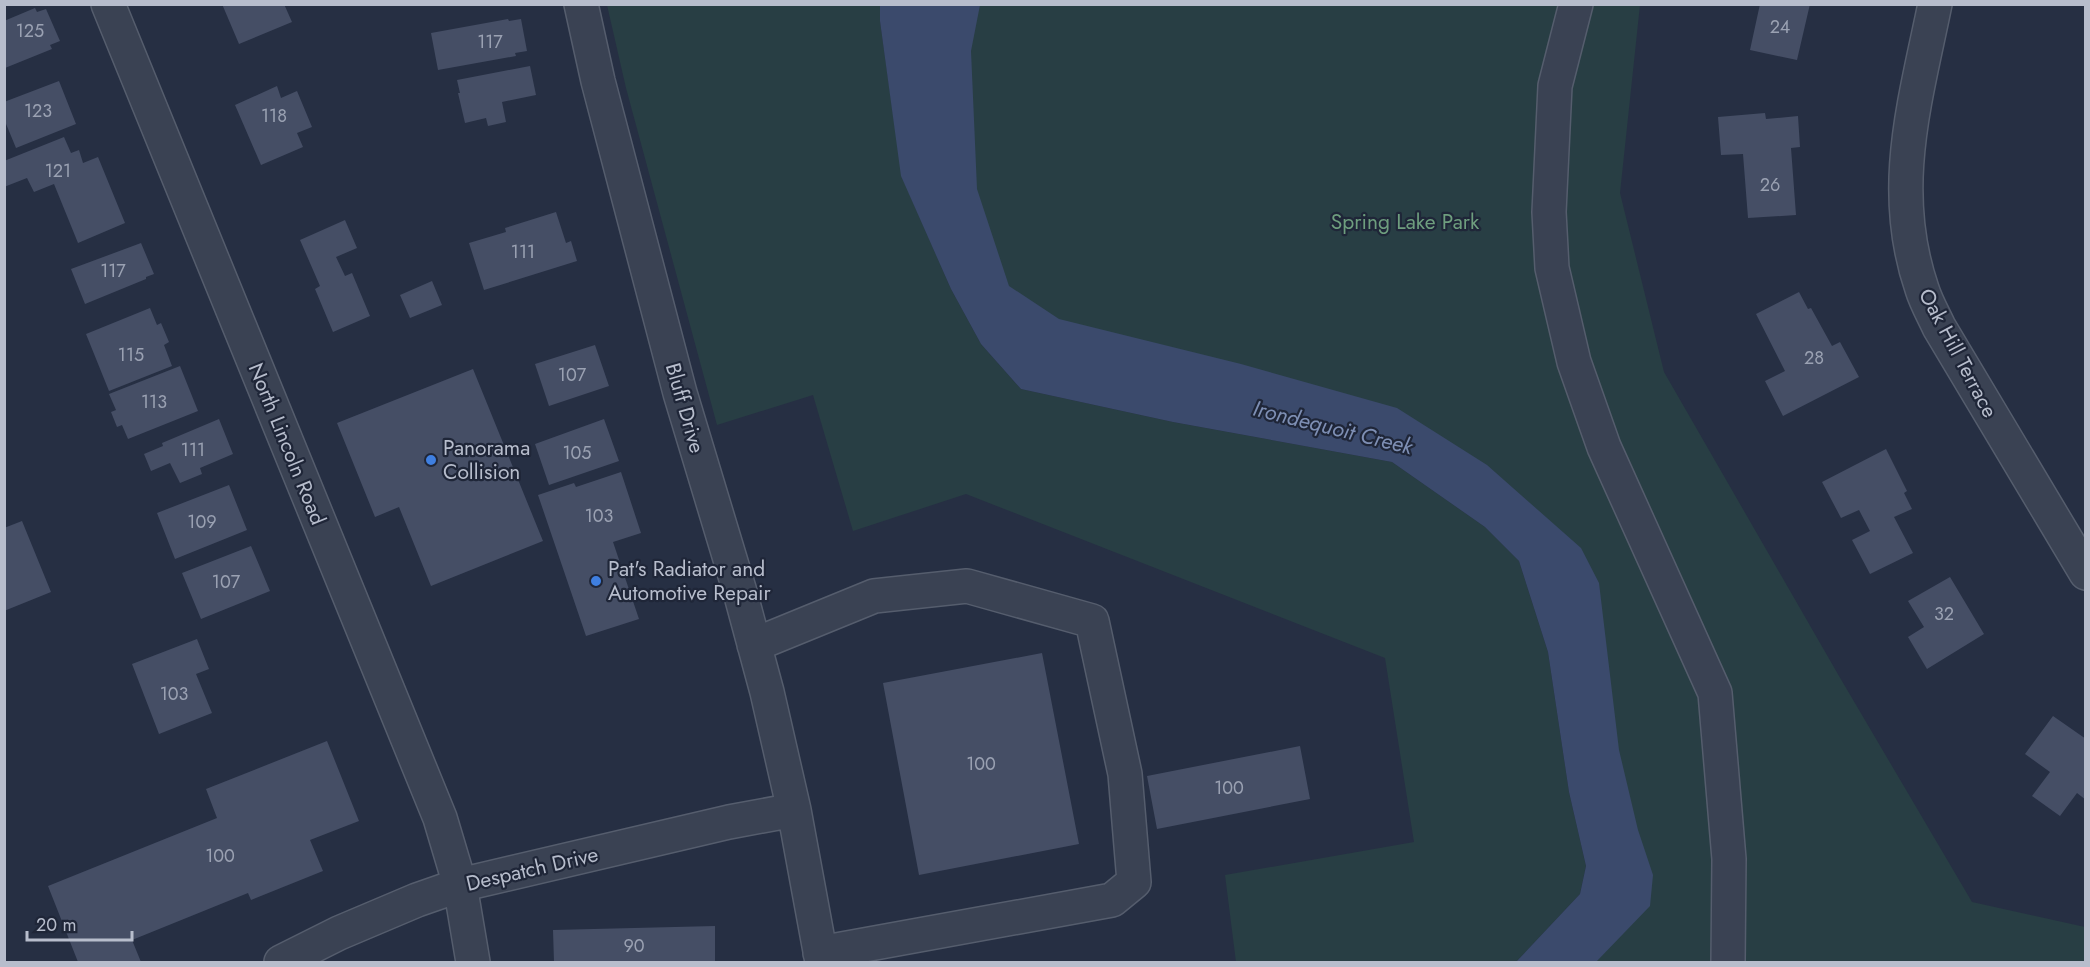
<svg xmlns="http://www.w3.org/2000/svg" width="2090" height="967" viewBox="0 0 2090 967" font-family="Jost,sans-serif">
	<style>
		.green { fill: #283e44 }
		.water { fill: #3b4a6c }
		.building { fill: #454e65 }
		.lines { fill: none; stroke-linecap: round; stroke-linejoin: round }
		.minor-casing { stroke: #555d6d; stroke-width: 36 }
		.minor { stroke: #3a4253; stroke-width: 33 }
		.shop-dot { fill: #3f7fe0; stroke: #1f2638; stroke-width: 2 }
		.labels { text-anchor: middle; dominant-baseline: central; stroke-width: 4.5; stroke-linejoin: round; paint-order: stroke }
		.number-label { font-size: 18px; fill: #9aa1b2 }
		.park-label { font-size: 21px; fill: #6e9e7e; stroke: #1f2638 }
		.street-label { font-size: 21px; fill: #b7bdcc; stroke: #1f2638 }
		.poi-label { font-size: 21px; fill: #b7bdcc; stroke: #1f2638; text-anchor: start }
		.water-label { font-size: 22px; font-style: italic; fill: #7e8fb4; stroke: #1f2638 }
	</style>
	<rect width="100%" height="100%" fill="#262f43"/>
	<!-- green -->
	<path class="green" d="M607,5H880V21L902,177L951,289L981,344L1021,389L1173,422L1392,462L1485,527L1519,561L1548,652L1569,792L1586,866L1580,894L1516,962H1236L1225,875L1414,842L1385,658L966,494L853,531L813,395L717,425L626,88Z
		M921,5H1640L1620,193L1664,372L1839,676L1972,902L2085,927V962H1568L1616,806L1567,575L1439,455L1005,325Z"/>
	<!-- water -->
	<path class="water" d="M880,5H980L971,51L977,189L1009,286L1059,319L1241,364L1397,408L1487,465L1581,548L1599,583L1619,750L1638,830L1653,875L1650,906L1596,962H1516L1580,894L1586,866L1569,792L1548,652L1519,561L1485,527L1392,462L1173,422L1021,389L981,344L951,289L901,176L880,21Z"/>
	<!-- building -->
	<path class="building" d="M222,4H284L292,22L239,44Z
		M1760,4H1810L1797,60L1750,50Z
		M35,8L37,12L46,9L60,41L50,45L52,49L5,68L4,21Z
		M508,19L509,21L521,19L527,51L515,53L516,56L438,70L431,33Z
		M530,66L536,95L502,102L506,122L488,126L486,118L465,123L458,93H460L457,80Z
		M59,81L76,124L16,148L4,119V102Z
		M277,86L281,98L297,91L312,127L297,133L303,147L261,165L235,105Z
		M1765,113L1766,119L1798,116L1800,147L1791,148L1796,215L1748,218L1743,154L1721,155L1718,117Z
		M64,137L71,153L79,150L83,163L98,157L125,223L78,243L54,184L34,192L27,178L4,187V161Z
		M556,212L566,243L571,241L577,261L484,290L469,243L506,232L505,228Z
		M345,220L357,248L336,257L345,276L352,273L370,316L333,332L315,289L320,286L300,240Z
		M141,243L154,274L146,277V279L85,304L71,269Z
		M432,281L442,305L410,318L400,295Z
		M1799,292L1808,309L1811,308L1832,346L1840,342L1859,377L1783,416L1765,381L1785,371L1756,314Z
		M150,308L157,325L161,323L169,342L164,345L172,366L109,391L86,334Z
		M595,345L609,386L549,406L535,364Z
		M180,366L198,411L128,439L122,425L117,427L111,412L116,410L109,394Z
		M473,369L543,541L431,586L399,507L375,517L337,423Z
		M219,419L233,454L200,468L202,474L180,483L170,463L151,471L144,454L163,446L162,443Z
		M604,419L619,461L549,485L535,444Z
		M1886,449L1907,491L1904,493L1912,509L1894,517L1913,553L1870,574L1852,540L1870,531L1859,510L1841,518L1822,482Z
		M621,472L641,533L613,542L639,619L586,636L538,495L574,483L576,487Z
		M229,485L247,530L175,559L157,513Z
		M22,521L51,592L4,611V528Z
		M251,546L270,591L201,619L182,573Z
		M1950,577L1984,634L1927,669L1908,637L1924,627L1908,601Z
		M197,639L209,669L196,674L212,713L159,734L132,664Z
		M1042,653L1079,844L919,875L883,683Z
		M2053,716L2086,739V800L2077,793L2060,816L2032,796L2050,772L2025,754Z
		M327,741L359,821L310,840L323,871L251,900L248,893L132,940L141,962H78L48,886L217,818L206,789Z
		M1300,746L1310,799L1157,829L1147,776Z
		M715,926V962H554L553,930Z"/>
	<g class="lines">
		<defs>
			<path id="minor" d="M108,4L440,818L460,885L473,962
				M581,4L598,81L680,393L740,592L767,692L794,810L822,962
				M1576,4L1555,86L1549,212L1552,268L1574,362L1604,447L1715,693L1729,859L1728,962
				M1935,4C1915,102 1888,190 1922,289C1926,302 1933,314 1939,327L2086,573
				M754,645L874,596L967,586L1092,621L1125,774L1134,882L1112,900L820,953
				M281,962L339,933L417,900L460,885L729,822L794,810"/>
		</defs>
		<!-- minor casing -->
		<use href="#minor" class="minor-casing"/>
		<!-- minor -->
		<use href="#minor" class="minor"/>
	</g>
	<!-- markers -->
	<g class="shop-dot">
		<circle cx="431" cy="460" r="6"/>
		<circle cx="596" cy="581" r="6"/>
	</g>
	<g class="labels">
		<!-- number labels -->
		<g class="number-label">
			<text x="1780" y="27">24</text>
			<text x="30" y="31">125</text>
			<text x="490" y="42">117</text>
			<text x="38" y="111">123</text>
			<text x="274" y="116">118</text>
			<text x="58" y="171">121</text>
			<text x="1770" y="185">26</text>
			<text x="523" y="252">111</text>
			<text x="113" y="271">117</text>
			<text x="131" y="355">115</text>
			<text x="1814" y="358">28</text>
			<text x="572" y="375">107</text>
			<text x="154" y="402">113</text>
			<text x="193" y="450">111</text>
			<text x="577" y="453">105</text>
			<text x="599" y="516">103</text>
			<text x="202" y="522">109</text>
			<text x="226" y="582">107</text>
			<text x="1944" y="614">32</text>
			<text x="174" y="694">103</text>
			<text x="981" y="764">100</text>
			<text x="1229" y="788">100</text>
			<text x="220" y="856">100</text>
			<text x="634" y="946">90</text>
		</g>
		<!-- park labels -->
		<g class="park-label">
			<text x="1405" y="222">Spring Lake Park</text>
		</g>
		<!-- street labels -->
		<g class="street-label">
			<text transform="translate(1958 353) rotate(62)">Oak Hill Terrace</text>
			<text transform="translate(685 408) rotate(74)">Bluff Drive</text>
			<text transform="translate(287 444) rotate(68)">North Lincoln Road</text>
			<text transform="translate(532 869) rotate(-13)">Despatch Drive</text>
		</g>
		<!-- poi labels -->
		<g class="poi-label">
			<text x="443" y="448">Panorama<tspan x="443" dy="24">Collision</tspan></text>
			<text x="608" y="569">Pat's Radiator and<tspan x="608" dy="24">Automotive Repair</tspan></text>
		</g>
		<!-- water labels -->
		<g class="water-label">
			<text transform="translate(1333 427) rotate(14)">Irondequoit Creek</text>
		</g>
	</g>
	<!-- border -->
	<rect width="2090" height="967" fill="none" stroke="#b7bdcc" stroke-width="12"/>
	<!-- scale -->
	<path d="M27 931v9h105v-9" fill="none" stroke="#b7bdcc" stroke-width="3"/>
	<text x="36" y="931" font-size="18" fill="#b7bdcc" stroke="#1f2638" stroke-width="4.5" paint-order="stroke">20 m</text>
</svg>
